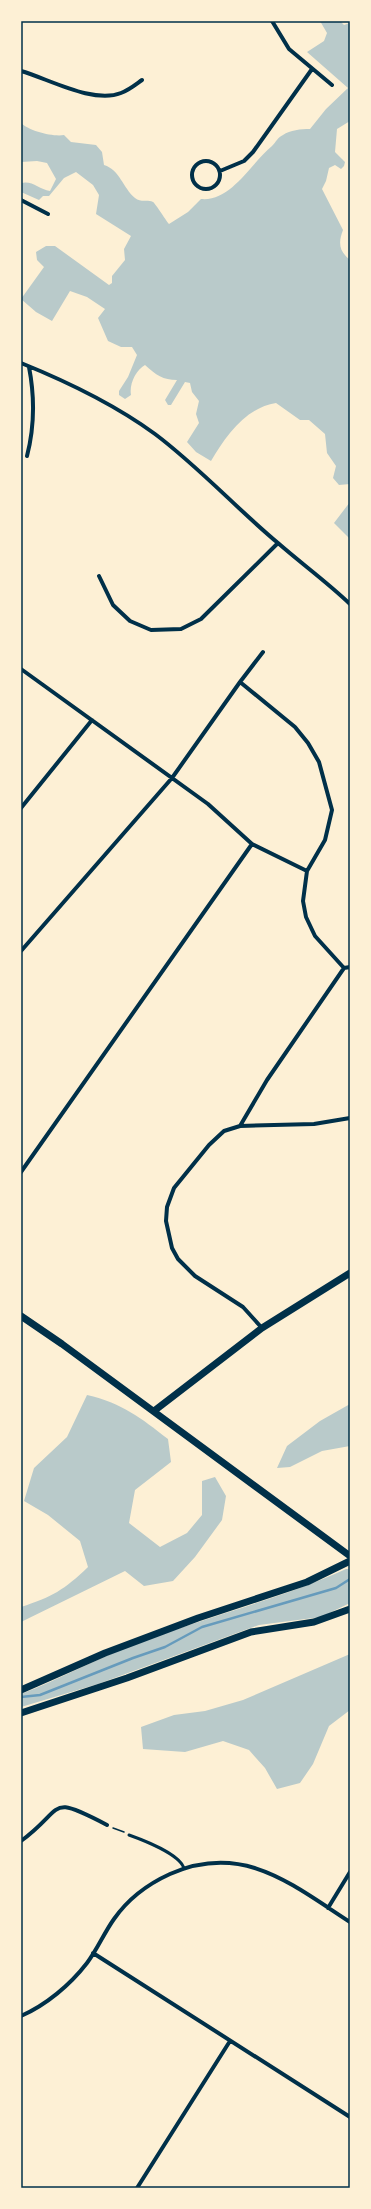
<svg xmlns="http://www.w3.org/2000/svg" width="371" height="2209" viewBox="0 0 371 2209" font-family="'IBM Plex Serif',serif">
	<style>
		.green { fill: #b9caca }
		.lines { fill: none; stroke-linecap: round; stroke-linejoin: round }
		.stream { stroke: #669bbc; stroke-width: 2.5 }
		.path { stroke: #003049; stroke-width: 1.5 }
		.service { stroke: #003049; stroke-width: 3 }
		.minor { stroke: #003049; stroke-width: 4 }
		.tertiary { stroke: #003049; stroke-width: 7 }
		.neatline { fill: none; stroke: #003049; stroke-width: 1.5 }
	</style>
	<rect width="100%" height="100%" fill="#fdf0d5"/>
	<!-- green -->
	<path class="green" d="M320,21H340L344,25L350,23V121L337,129L335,152L345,162L344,166L341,169L335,165L329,168L326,181L322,189L343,230C338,243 339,251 350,260V484L339,485L333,478L336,466L327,453L325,434L309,420H300L276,403C245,408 226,436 211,461L196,452L187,442L199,423L196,414L199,401L192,392L190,383L185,382L171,405H168L165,400L177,380C163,380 156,375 145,365C136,370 129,384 131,395L125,399L119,395V391L128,377L137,355L132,347H121L108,341L98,318L105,309L87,297L70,291L52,321L36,312L21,299L44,267L37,260L36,252L46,246H55L109,285L112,283V276L125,260L124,249L131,236L96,214L99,195L93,185L76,172L64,178L49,196H43L39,200L21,192V183C32,180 39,189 50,191L56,179L47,163L37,161L21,162V123C29,131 53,137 64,135L71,142L96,145L102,152L104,165C120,170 123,188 135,198C141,203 147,199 153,202C155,203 165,219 169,224L188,212L201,199C231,202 251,163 272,146C276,142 278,137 283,135C290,130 301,129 310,129L326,109L348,88L307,52L324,41L327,33Z
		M350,502V539L334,523Z
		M87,1395C122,1403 141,1418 168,1439L171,1462L135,1490L129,1523L160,1547L187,1533L202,1515V1481L215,1477L226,1496L222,1520L195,1557L173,1581L144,1586L125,1571L21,1622V1607C52,1597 64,1590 88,1567L80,1541L48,1515L24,1501L34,1468L67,1437Z
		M350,1404V1446L322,1451L290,1467L277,1468L287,1446L320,1421Z
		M346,1569H350V1603L321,1617L259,1625L98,1684L21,1707V1694C60,1679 96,1659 135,1644C205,1617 278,1600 346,1569Z
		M350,1654V1710L329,1726L313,1764L300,1783L277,1789L265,1768L249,1750L223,1741L185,1752L143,1749L141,1727L174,1715L205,1711L243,1700Z"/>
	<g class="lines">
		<!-- stream -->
		<path class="stream" d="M21,1697L40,1695L133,1658L165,1647L202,1627L336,1588L350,1579"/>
		<!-- path -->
		<path class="path" d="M113,1828L124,1832"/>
		<!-- service -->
		<path class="service" d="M129,1835C143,1840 179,1854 184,1868"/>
		<!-- minor -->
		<path class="minor" d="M272,21L289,49L332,85
			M21,71C49,79 93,104 121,93C129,90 135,85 142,80
			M192 175a14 14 0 1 1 28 0a14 14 0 1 1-28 0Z
			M220,171L244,161L253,152L312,69
			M21,200L48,214
			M21,363C68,382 114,404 155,434C199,467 236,508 278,543C302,564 327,582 350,604
			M27,456C35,425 35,398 29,367
			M99,576L113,605L130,621L151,630L181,629L201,619L278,543
			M21,669L208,804L252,844L307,871
			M240,682L263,652
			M21,808L92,720
			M21,951L172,778L240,682L295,727L308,743L319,762L332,810L325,840L307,871L303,901L306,917L315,936L344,968L350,967
			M240,1126L267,1080L344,968
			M21,1172L252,844
			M262,1328L243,1307L195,1276L178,1259L172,1248L166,1221L167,1207L174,1188L209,1145L224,1131L240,1126L314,1124L350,1118
			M21,1841C66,1808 46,1793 107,1825
			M328,1908L350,1872
			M93,1953L350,2117
			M21,2016C46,2005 70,1985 87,1963C97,1950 104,1933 114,1919C128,1899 148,1884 170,1874C243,1842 291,1884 350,1922
			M137,2188L230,2041"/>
		<!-- tertiary -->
		<path class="tertiary" d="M21,1316L62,1344L350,1556
			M154,1411L262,1328L350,1273
			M21,1690L105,1653L198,1618L307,1582L350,1561
			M21,1713L127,1678L251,1632L314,1622L350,1609"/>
	</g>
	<!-- border -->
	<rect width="371" height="2209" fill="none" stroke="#fdf0d5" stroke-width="44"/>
	<rect x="22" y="22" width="327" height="2165" class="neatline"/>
</svg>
